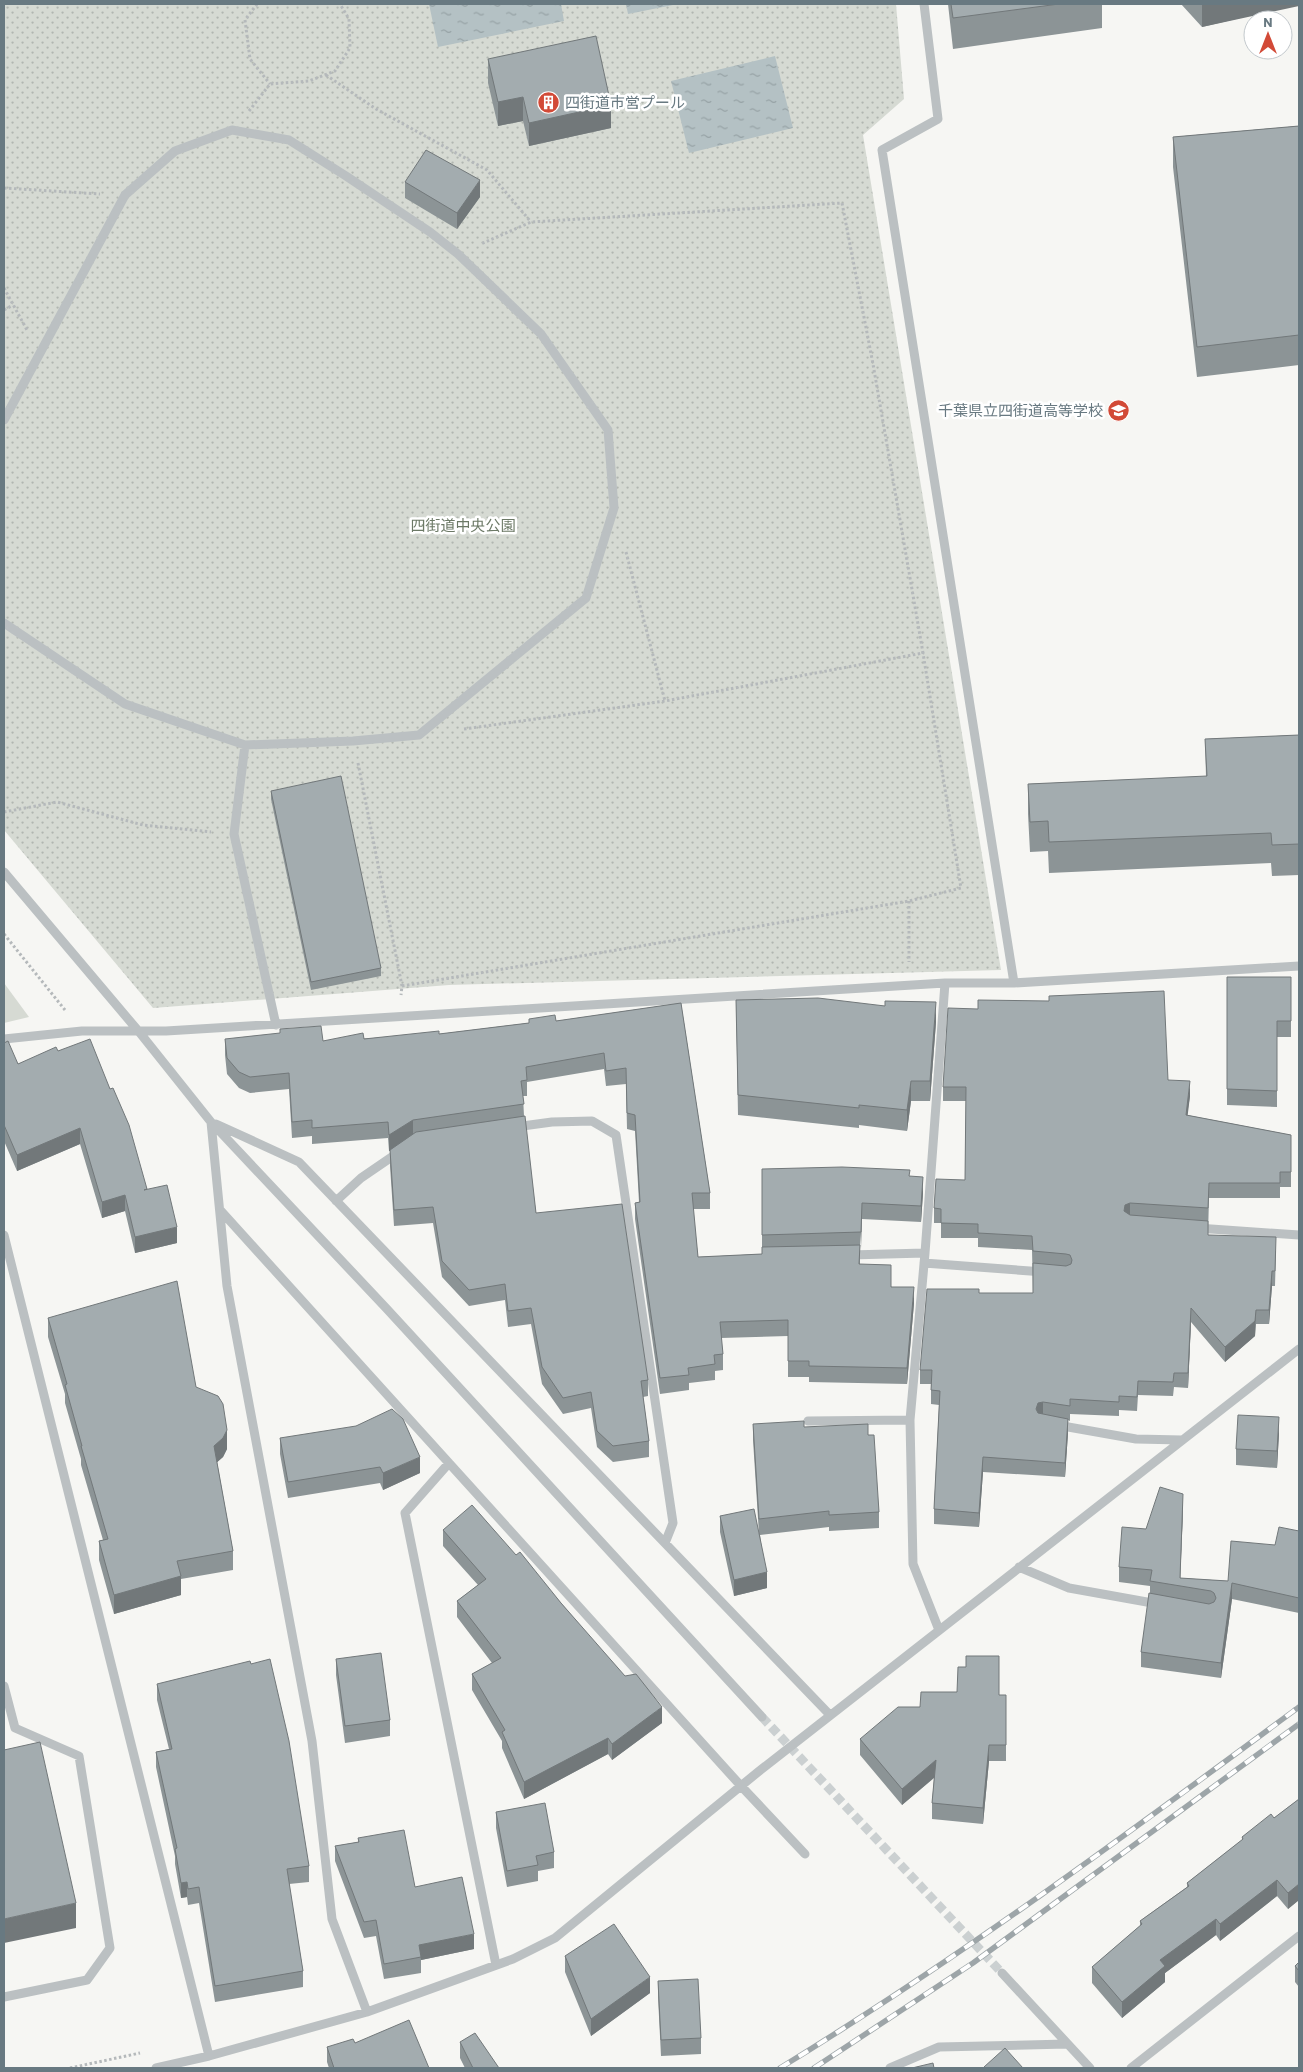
<svg xmlns="http://www.w3.org/2000/svg" width="1303" height="2072" viewBox="0 0 1303 2072" font-family="Barlow,'Noto Sans JP',sans-serif">
	<style>
		.grass { fill: #d6dad3 }
		.park { fill: url(#park-dots) }
		.water { fill: url(#water-ripples) }
		.lines { fill: none; stroke-linecap: round; stroke-linejoin: round }
		.minor-tunnel { stroke: #cbd0d1; stroke-width: 9; stroke-dasharray: 9 4.5; stroke-linecap: butt }
		.path { stroke: #b5b9bb; stroke-width: 3; stroke-dasharray: 2.5 2.5; stroke-linecap: butt }
		.minor { stroke: #bbc0c2; stroke-width: 9 }
		.rail-casing { stroke: #9da5a8; stroke-width: 5.5 }
		.rail { stroke: #fff; stroke-width: 4; stroke-dasharray: 11; stroke-linecap: butt }
		.wall { fill: #8c9496 }
		.shaded-wall { fill: #72787a }
		.building { fill: #a3acaf; stroke: #72787a }
		.labels { text-anchor: middle; dominant-baseline: central; stroke-width: 5; stroke-linejoin: round; paint-order: stroke }
		.poi-label { font-size: 15px; fill: #687981; stroke: #fff; text-anchor: start }
		.park-label { font-size: 15px; fill: #6c7966; stroke: #fff }
	</style>
	<defs>
		<pattern id="park-dots" width="8" height="8" patternUnits="userSpaceOnUse" patternTransform="scale(1.25)"><rect width="8" height="8" fill="#d6dad3"/><path d="M2 2h.1M6 6h.1" fill="none" stroke="#b1b6b1" stroke-width="1.8" stroke-linecap="round"/></pattern>
		<pattern id="water-ripples" width="26" height="14" patternUnits="userSpaceOnUse" patternTransform="scale(1.25)"><rect width="26" height="14" fill="#b4c1c4"/><path d="M2 4q2-2 4 0t4 0M15 11q2-2 4 0t4 0" fill="none" stroke="#96a2a5"/></pattern>
	</defs>
	<rect width="100%" height="100%" fill="#f6f6f3"/>
	<!-- grass -->
	<path class="grass" d="M4,983L29,1017L4,1023Z"/>
	<!-- park -->
	<path class="park" d="M4,4H896L904,99L863,135L1001,970L449,985L153,1008L4,830Z"/>
	<!-- water -->
	<path class="water" d="M429,4H561L564,21L438,47Z
		M626,4H678L628,14Z
		M775,56L793,128L689,153L671,81Z"/>
	<g class="lines">
		<!-- minor-tunnel -->
		<path class="minor-tunnel" d="M762,1717L1002,1973"/>
		<!-- path -->
		<path class="path" d="M257,4L245,20L250,59L270,84
			M326,75L376,109L487,170L531,222
			M249,111L270,84L309,81L335,71L350,48L349,19L340,4
			M4,188L100,194
			M4,288L27,330
			M4,310L13,305
			M626,552L665,701
			M464,729L665,701L923,653L873,364L842,203L531,222L481,244
			M358,763L402,986L401,995
			M4,812L57,802L143,825L211,832
			M909,901V962
			M4,934L65,1010
			M402,986L909,901L961,888L923,653
			M70,2068L140,2053"/>
		<!-- minor -->
		<path class="minor" d="M924,4L938,119L882,150L1014,983
			M4,420L125,195L175,151L232,130L289,140L346,176L430,232L458,254L541,334L608,430L614,508L586,598L419,735L353,741L245,745L125,704L4,623
			M245,745L234,834L276,1025
			M4,872L140,1033L211,1122L386,1308L762,1717
			M4,1039L82,1031H166L945,983H1014L1299,966
			M211,1122L227,1286L312,1741L332,1919L367,2012
			M216,1124L299,1162L830,1715
			M515,1127L552,1122L592,1121L616,1135L673,1523L665,1543
			M336,1201L361,1178L399,1152
			M221,1211L741,1786L805,1854
			M1197,1228L1299,1235
			M4,1235L209,2056
			M850,1255L925,1253
			M924,1263L1044,1272
			M808,1421L910,1420
			M1057,1425L1136,1439L1182,1440
			M449,1463L405,1513L496,1965
			M1019,1567L1069,1588L1158,1604
			M939,1630L913,1564L910,1420L925,1253L945,983
			M4,1686L15,1728L79,1756L110,1948L87,1980L4,1997
			M1002,1973L1090,2068
			M156,2068L209,2056L367,2012L513,1959L555,1938L758,1772L1299,1349
			M890,2068L939,2047L1067,2044
			M1131,2068L1299,1936"/>
		<defs>
			<path id="rail" d="M780,2068C960,1958 1130,1832 1299,1707
				M814,2068L973,1963L1299,1724"/>
		</defs>
		<!-- rail casing -->
		<use href="#rail" class="rail-casing"/>
		<!-- rail -->
		<use href="#rail" class="rail"/>
	</g>
	<!-- wall -->
	<path class="wall" d="M948,4H1102V28L953,49Z
		M1181,4H1299L1202,27Z
		M488,59L611,128L529,146L523,121L498,126L488,83Z
		M1299,126V365L1197,377L1173,167V137Z
		M405,182L480,197L457,229L405,198Z
		M1299,735V875L1272,876L1271,863L1049,873L1048,851L1030,852L1028,814V784L1206,777L1205,739Z
		M271,791L381,968V976L311,990L271,799Z
		M1227,977H1291V1037H1277V1107L1227,1105Z
		M736,1000L936,1022L930,1101H911L907,1131L859,1125V1128L738,1115Z
		M681,1003L710,1193V1209H693L698,1257L762,1254V1169L910,1176L923,1193L921,1222L862,1219L860,1248V1264L914,1303L907,1384L809,1382V1377H788V1336L721,1338L723,1354V1370L715,1371V1380L689,1383V1390L660,1394L635,1219V1203L639,1202L635,1131L627,1129L626,1084L606,1086L604,1069L527,1082V1096H523L524,1116L536,1213L648,1380V1396L643,1397L649,1441V1457L613,1462L597,1447L591,1408L563,1414L542,1384L531,1324L508,1327L505,1300L469,1306L442,1277L433,1223L394,1226L390,1166V1151H389L388,1138L312,1144V1136L292,1138L289,1089L250,1093L239,1088L227,1074L225,1055V1039L323,1041L439,1034L529,1023V1019L556,1021Z
		M4,1043L18,1064L58,1051L147,1189L177,1243L135,1253L125,1211L102,1218L80,1144L17,1171L4,1141Z
		M1168,1080L1190,1096L1187,1115L1291,1135V1187H1280V1198H1209L1208,1235L1276,1251L1275,1286H1272L1269,1324H1256L1255,1336L1225,1362L1191,1322L1188,1388L1174,1387L1173,1396L1138,1395L1137,1411L1119,1410V1416L1070,1414V1421L1068,1420V1433L1065,1477L983,1472L979,1527L934,1524V1509L939,1405L931,1404V1384H920V1370L979,1293H1033L1032,1250L978,1247V1238H941V1223H934V1208L965,1180L966,1101H943V1087Z
		M48,1318L196,1387L227,1449L223,1457L217,1462L233,1551V1570L181,1579V1595L114,1614L99,1560V1541L103,1540L81,1465V1459L65,1403V1394L48,1337Z
		M753,1424L804,1427L868,1435L879,1512V1528L829,1531V1527L760,1535L767,1588L734,1596L720,1532V1516L759,1534L753,1440Z
		M1279,1433L1277,1468L1236,1465V1449Z
		M280,1438L420,1473L383,1490L380,1483L288,1498L280,1454Z
		M1183,1510L1180,1578L1228,1581L1275,1545L1299,1531V1613L1232,1599L1221,1678L1141,1667V1652L1150,1593V1586L1119,1582V1567L1146,1529Z
		M443,1530L516,1555L561,1603L662,1723L612,1760L608,1754L524,1799L502,1748V1741L472,1690V1674L492,1663L457,1617V1601L478,1585L443,1546Z
		M336,1659L390,1720V1736L345,1743L336,1675Z
		M157,1684L309,1866V1882L289,1884L303,1971V1987L215,2002L199,1903L188,1905L187,1897L181,1898L175,1864V1856L156,1767V1752L169,1749L157,1700Z
		M999,1695H1006V1761H989L983,1824L932,1819V1803L934,1778L902,1805L860,1755V1739L920,1707Z
		M1299,1799V1900L1288,1909L1277,1896L1220,1941L1216,1935L1165,1973V1982L1122,2018L1092,1983V1967L1140,1926V1921L1187,1887V1883L1242,1840V1837L1274,1818Z
		M496,1812L554,1852V1868L538,1871V1881L507,1887L496,1828Z
		M358,1838L474,1949L421,1960V1973L384,1979L376,1936L364,1938L335,1861V1846L358,1842Z
		M565,1956L650,1993L591,2036L565,1972Z
		M1299,1962V1987L1295,1982V1966Z
		M658,1981L701,2038V2054L661,2056L658,1997Z
		M460,2042L499,2068H465L460,2058Z
		M355,2043L429,2068H329L327,2062V2047Z"/>
	<!-- shaded-wall -->
	<path class="shaded-wall" d="M1202,4H1299V6L1202,27Z
		M523,97V121L498,126V102Z
		M611,105V128L529,146V123Z
		M480,180V197L457,229V213Z
		M936,1002V1022L930,1101V1081Z
		M911,1081V1101L907,1131V1110Z
		M1190,1081V1096L1186,1129V1115Z
		M413,1120V1136L389,1151V1135Z
		M80,1128V1144L17,1171V1155Z
		M923,1177V1193L921,1222V1206Z
		M125,1195V1211L102,1218V1202Z
		M862,1203V1219L861,1248V1232Z
		M1130,1203V1217L1124,1211L1125,1205Z
		M177,1227V1243L135,1253V1237Z
		M1272,1271V1286L1269,1324V1310Z
		M914,1287V1303L907,1384V1368Z
		M1191,1308V1322L1188,1388V1373Z
		M1256,1310L1255,1336L1225,1362V1347Z
		M1043,1402V1416L1038,1418L1036,1409L1038,1403Z
		M1279,1417V1433L1277,1468V1451Z
		M1068,1419V1433L1065,1477V1463Z
		M227,1430V1449L223,1457L214,1465V1446Z
		M420,1457V1473L383,1490V1473Z
		M983,1457V1472L979,1527V1513Z
		M1183,1494V1510L1180,1586V1578Z
		M767,1572V1588L734,1596V1580Z
		M181,1576V1595L114,1614V1595Z
		M1232,1583V1599L1221,1678V1663Z
		M662,1707V1723L612,1760V1744Z
		M608,1738V1754L524,1799V1782Z
		M989,1745V1761L983,1824V1808Z
		M936,1760V1776L902,1805V1789Z
		M1277,1880V1896L1220,1941V1924Z
		M187,1882V1897L181,1898V1883Z
		M1299,1884V1900L1288,1909V1893Z
		M76,1903V1928L4,1943V1919Z
		M1216,1919V1935L1165,1973V1982L1122,2018V2002L1160,1960Z
		M474,1934V1949L421,1960L419,1945Z
		M650,1977V1993L591,2036V2019Z"/>
	<!-- building -->
	<path class="building" d="M951,4H1059L953,18Z
		M596,36L611,105L529,123L523,97L498,102L488,59Z
		M1299,126V335L1197,347L1173,137Z
		M426,150L480,180L457,213L405,182Z
		M1299,735V844L1272,845L1271,833L1049,842L1048,821L1030,822L1028,784L1207,776L1205,739Z
		M341,776L381,968L311,982L271,791Z
		M1227,977H1291V1021H1277V1091L1227,1089Z
		M1164,991L1168,1080L1190,1081L1186,1115L1291,1135V1172H1280V1183H1209L1208,1208L1130,1203L1125,1205L1124,1211L1130,1215L1208,1221V1235L1276,1237L1275,1271H1272L1269,1310H1256L1255,1321L1225,1347L1191,1308L1188,1373H1174L1173,1382L1138,1381L1137,1397L1119,1396V1402L1070,1399V1406L1043,1402L1038,1403L1036,1409L1038,1413L1068,1419L1065,1463L983,1457L979,1513L934,1509L940,1391L931,1390L932,1370H920L927,1289H979V1293H1033V1263L1066,1266L1071,1264L1072,1260L1070,1255L1066,1254L1033,1251L1032,1236L978,1233V1224L941,1223V1209L934,1208L936,1179L965,1180L966,1087H943L948,1008L978,1009V1000L1049,1001V996Z
		M818,998L885,1006V1001L936,1002L930,1081H911L907,1110L859,1105V1108L738,1095L736,1000Z
		M681,1003L710,1193H692L698,1257L762,1254V1247L860,1245L859,1264L891,1265V1287H914L907,1368L809,1366V1361H788V1320L720,1322L723,1354L714,1355L715,1364L688,1368L689,1375L660,1378L635,1203L640,1202L635,1115L627,1113L626,1068L606,1071L604,1053L526,1067L527,1080L521,1081L524,1104L413,1120L389,1135L388,1122L312,1128V1120L292,1122L289,1073L250,1077L239,1072L227,1058L225,1039L280,1033V1029L321,1026L323,1041L363,1033L364,1039L439,1031V1034L529,1023V1019L555,1015L556,1021Z
		M90,1039L110,1089L113,1088L129,1125L147,1189L144,1190L167,1185L177,1227L135,1237L125,1195L102,1202L80,1128L17,1155L4,1125V1043L8,1041L18,1064L56,1047L58,1051Z
		M525,1116L536,1213L622,1204L648,1380L641,1381L649,1441L613,1446L597,1431L591,1392L563,1398L542,1367L531,1308L508,1311L505,1284L469,1290L442,1261L433,1207L394,1210L390,1150L416,1132Z
		M842,1167L910,1170L909,1176L923,1177L921,1206L862,1203L861,1232L762,1235V1169Z
		M177,1281L196,1387L218,1396L223,1404L227,1430L223,1438L214,1446L233,1551L177,1561L181,1576L114,1595L99,1541L108,1539L81,1446H82L65,1385L67,1384L48,1318Z
		M392,1409L403,1419L420,1457L383,1473L380,1467L288,1482L280,1438L356,1426Z
		M1238,1415L1279,1417L1277,1451L1236,1449Z
		M804,1421V1427L868,1424V1435H874L879,1512L829,1515V1511L759,1519L753,1424Z
		M1160,1487L1183,1494L1180,1578L1228,1581L1231,1541L1275,1545L1279,1527L1299,1531V1598L1232,1583L1221,1663L1141,1652L1149,1593L1209,1604L1214,1602L1216,1598L1214,1593L1211,1591L1150,1581L1152,1570L1119,1567L1122,1527L1146,1529Z
		M472,1505L516,1555L520,1552L561,1603L625,1676L636,1674L662,1707L612,1744L608,1738L524,1782L502,1732L505,1730L472,1674L501,1658L457,1601L486,1579L443,1530Z
		M754,1509L767,1572L734,1580L720,1516Z
		M381,1653L390,1720L345,1726L336,1659Z
		M966,1656H999V1695H1006V1745H989L983,1808L932,1803L936,1760L902,1789L860,1739L898,1707H920L921,1692H957L958,1667H966Z
		M270,1659L289,1741L309,1866L287,1869L303,1971L215,1986L199,1887L188,1889L187,1882L181,1883L175,1849L177,1848L156,1752L172,1749L157,1684L250,1661L251,1664Z
		M40,1742L76,1903L4,1919V1750Z
		M1299,1799V1884L1288,1893L1277,1880L1220,1924L1216,1919L1160,1960L1165,1966L1122,2002L1092,1967L1142,1924L1140,1921L1189,1886L1187,1883L1243,1839L1242,1837L1271,1814L1274,1818Z
		M545,1803L554,1852L536,1856L538,1865L507,1871L496,1812Z
		M404,1830L415,1887L462,1877L474,1934L419,1945L421,1957L384,1964L376,1920L364,1922L335,1846L359,1842L358,1838Z
		M614,1924L650,1977L591,2019L565,1956Z
		M1299,1962V1971L1295,1966Z
		M698,1979L701,2038L661,2040L658,1981Z
		M409,2020L429,2068H334L327,2047L353,2039L355,2043Z
		M475,2033L499,2068H473L460,2042Z
		M1005,2048L1023,2068H986L984,2067Z
		M933,2063L934,2068H912Z"/>
	<!-- icons -->
	<defs>
		<symbol id="building-disc" viewBox="-11 -11 22 22"><circle r="9.5" fill="#d24a37" stroke="#fff"/><path d="M-4-6H4V6H1V3H-1V6H-4ZM-2.5-4.3h1.7v1.8h-1.7ZM.8-4.3h1.7v1.8H.8ZM-2.5-1h1.7V.8h-1.7ZM.8-1h1.7V.8H.8Z" fill="#fff"/></symbol>
		<symbol id="school-disc" viewBox="-11 -11 22 22"><circle r="9.5" fill="#d24a37" stroke="#fff"/><path d="M0-5L7-2L0 1L-7-2ZM-4 1L0 2.5L4 1V4Q0 6-4 4Z" fill="#fff"/></symbol>
	</defs>
	<g fill-rule="evenodd">
		<use href="#building-disc" x="536" y="90" width="25" height="25"/>
		<use href="#school-disc" x="1106" y="398" width="25" height="25"/>
	</g>
	<g class="labels">
		<!-- poi labels -->
		<g class="poi-label">
			<text x="565" y="102">四街道市営プール</text>
			<text x="1103" y="410" text-anchor="end">千葉県立四街道高等学校</text>
		</g>
		<!-- park labels -->
		<g class="park-label">
			<text x="463" y="525">四街道中央公園</text>
		</g>
	</g>
	<!-- border -->
	<rect width="1303" height="2072" fill="none" stroke="#687981" stroke-width="10"/>
	<!-- north arrow -->
	<g transform="translate(1268 35)"><circle r="24" fill="#ffffff" stroke="#c3c9cd"/>
	<path d="M0-4L9 19L0 12L-9 19Z" fill="#d24a37"/>
	<text y="-8" font-size="14" font-weight="bold" text-anchor="middle" fill="#687981">N</text>
	</g>
</svg>
